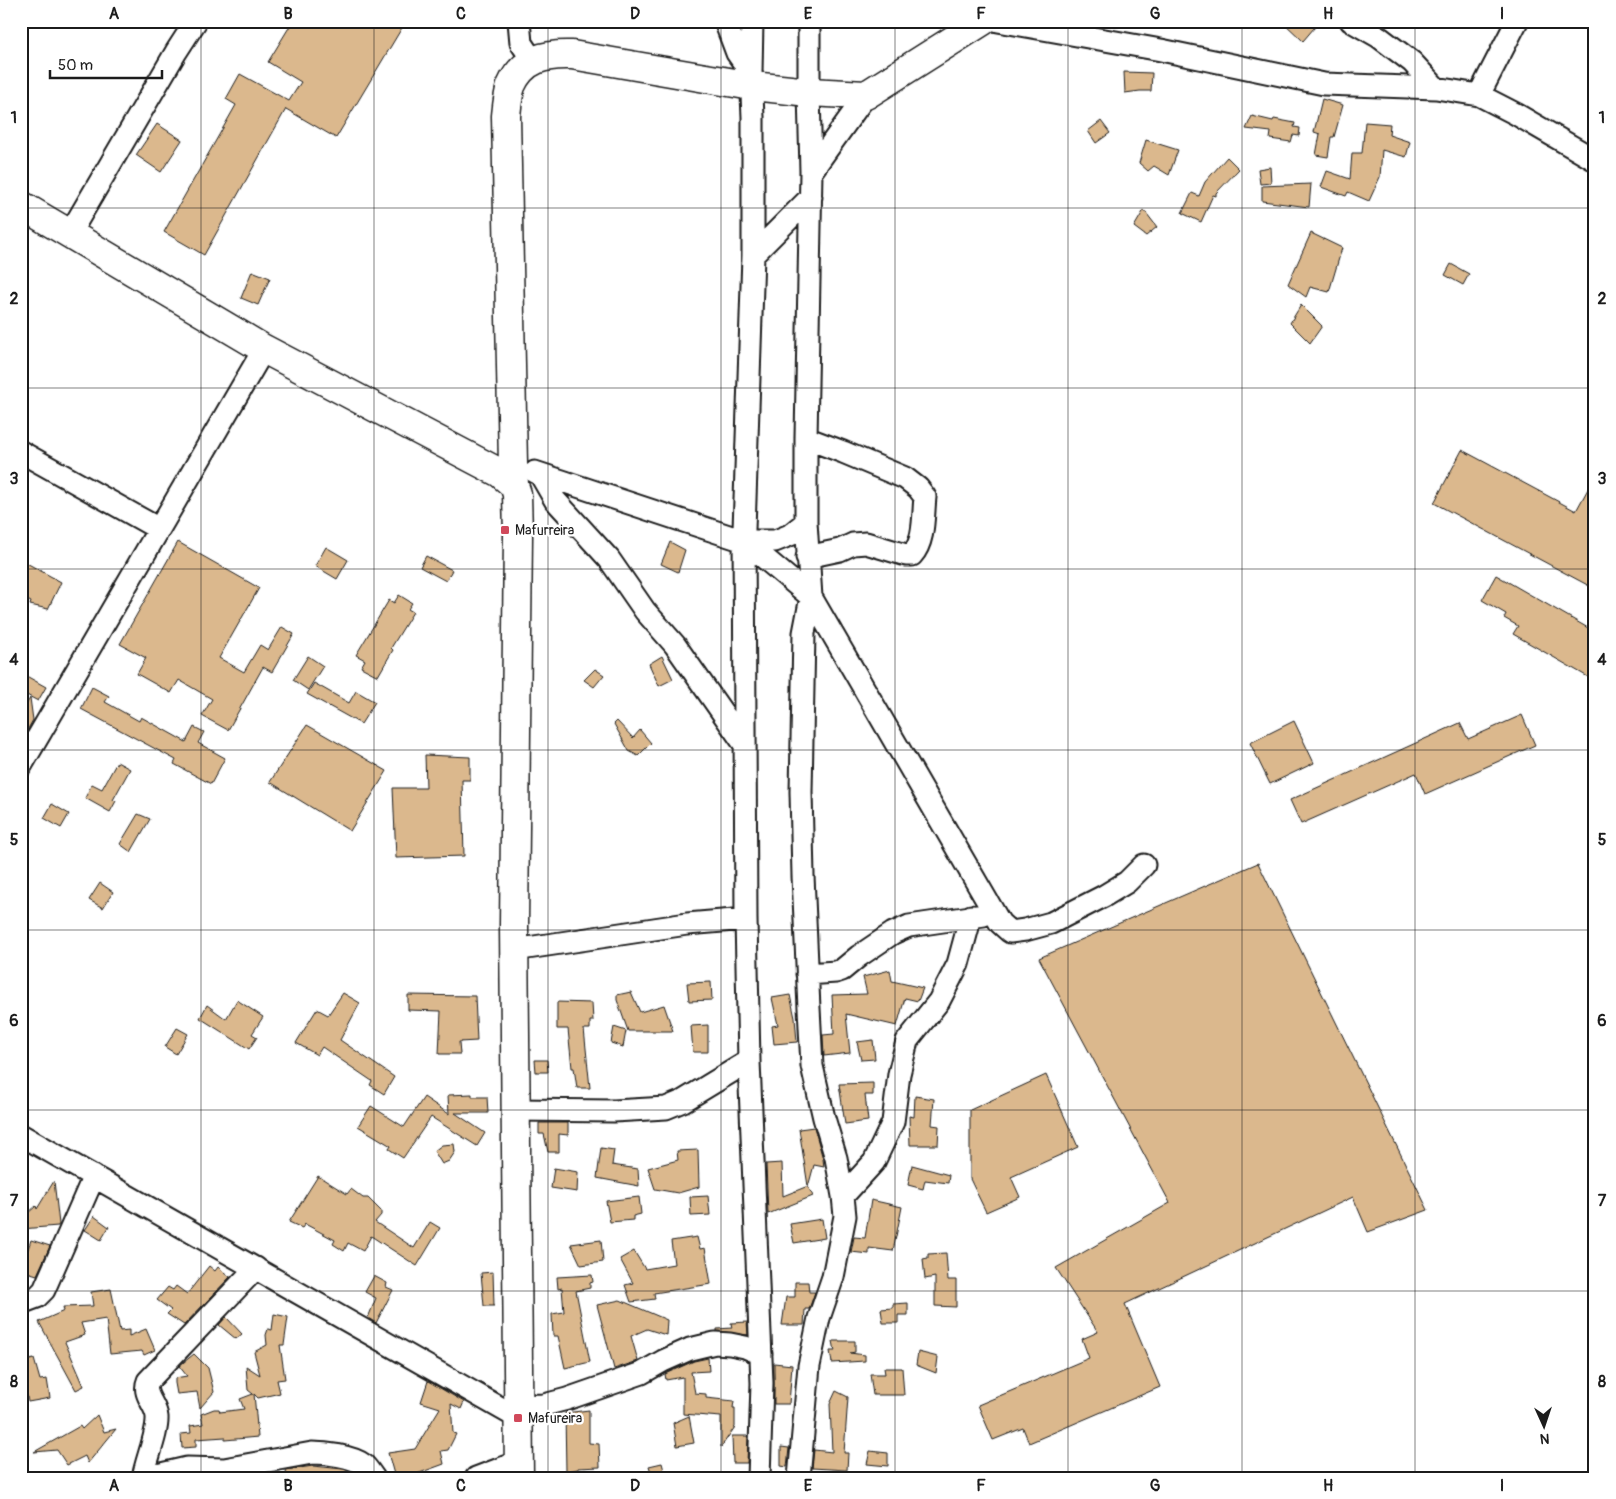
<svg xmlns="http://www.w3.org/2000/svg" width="1616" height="1499" viewBox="0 0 1616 1499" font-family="Pangolin,sans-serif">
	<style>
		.building { fill: #dbb88d; stroke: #1c1c1c }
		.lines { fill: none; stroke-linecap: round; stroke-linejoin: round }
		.minor-casing { stroke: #1c1c1c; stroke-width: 25 }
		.major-casing { stroke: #1c1c1c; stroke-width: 31 }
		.minor { stroke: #fff; stroke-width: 21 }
		.major { stroke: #fff; stroke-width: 28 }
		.grid { fill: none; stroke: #1c1c1c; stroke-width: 1; stroke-opacity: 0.55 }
		.poi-dot { fill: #d1495b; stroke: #fff; stroke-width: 2 }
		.labels { text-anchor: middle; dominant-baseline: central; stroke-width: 4.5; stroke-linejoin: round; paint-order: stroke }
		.poi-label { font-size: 14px; fill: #1c1c1c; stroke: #fff; text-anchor: start }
		.neatline { fill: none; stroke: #1c1c1c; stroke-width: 2 }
		.grid-label { font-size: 16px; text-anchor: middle; font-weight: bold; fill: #1c1c1c }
	</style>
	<rect width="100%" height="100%" fill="#fff"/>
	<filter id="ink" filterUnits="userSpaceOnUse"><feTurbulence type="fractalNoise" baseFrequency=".02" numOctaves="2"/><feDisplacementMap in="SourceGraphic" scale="10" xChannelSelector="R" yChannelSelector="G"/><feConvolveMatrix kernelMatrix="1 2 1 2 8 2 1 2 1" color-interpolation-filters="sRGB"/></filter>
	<g filter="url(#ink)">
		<!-- building -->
		<path class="building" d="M293,21H406L336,138L286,109L204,255L164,232L236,105L226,99L240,74L289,101L301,82L268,62Z
			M1282,21H1320L1303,41Z
			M1124,72L1152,73L1151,91H1140L1125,93Z
			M1322,99L1343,105L1334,137H1331L1328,157L1316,155L1320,134L1314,132Z
			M1252,116L1273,121L1274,119L1295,123L1294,127L1300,128L1299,136L1293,135L1291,142L1270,139L1271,132L1246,129Z
			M1101,121L1110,133L1096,143L1088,131Z
			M1365,122L1390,124L1389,135L1410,142L1406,157L1382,150L1380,177L1369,201L1348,192L1346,196L1321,187L1327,171L1350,179L1352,153H1362Z
			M157,124L182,140L161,172L136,155Z
			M1146,140L1178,150L1169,175L1154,166L1148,171L1139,163Z
			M1227,157L1239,169L1216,193V196L1213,195L1201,222L1182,213L1192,193L1199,196L1205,182Z
			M1270,167L1271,183L1260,184L1258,169Z
			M1311,184L1309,207L1262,201V186Z
			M1144,210L1157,227L1146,236L1134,227Z
			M1311,233L1342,248L1329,292L1310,287L1306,297L1288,284Z
			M1451,264L1469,274L1463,285L1445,275Z
			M252,271L270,278L258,305L241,298Z
			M1301,305L1322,326L1310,343L1290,323Z
			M1462,450L1576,511L1595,476V589L1434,503Z
			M178,542L259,588L219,658L244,672L260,645L268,650L282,627L294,634L272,672L263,667L228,730L202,716L212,699L179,680L171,693L137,674L146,658L120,644Z
			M670,542L685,550L678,572L661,564Z
			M326,547L348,560L337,579L315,566Z
			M426,556L452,570L446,581L420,567Z
			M21,560L61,582L48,609L30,605L31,602L21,597Z
			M1496,575L1595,632V681L1513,634L1518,626L1504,618L1506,614L1482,600Z
			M399,595L412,603L408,609L413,612L391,648L393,650L378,676L361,667L365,660L356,655L389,600L394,603Z
			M308,656L323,666L308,690L293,680Z
			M662,656L673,679L659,686L649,664Z
			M595,669L604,675L594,687L584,680Z
			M21,673L46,687L38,701L21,692Z
			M314,683L349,703L356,691L375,702L361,724L307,694Z
			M92,687L109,696L105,702L139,721L141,717L186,742L194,727L204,732L198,743L225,758L211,784L174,764L176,760L81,709Z
			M30,698L33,720L21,741V714Z
			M1522,715L1535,745L1425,794L1416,773L1301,824L1290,800L1460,723L1468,739Z
			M617,721L633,738L640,730L651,743L638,756L629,751L614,724Z
			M1294,721L1314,763L1270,784L1250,743Z
			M307,725L387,771L350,831L270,782Z
			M425,755L470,757V780H462L464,856L396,858L393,788H426Z
			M117,762L130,769L113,800L116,801L110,812L85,798L92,784L102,789Z
			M52,804L69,814L61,828L44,818Z
			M138,814L150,819L131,852L120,844Z
			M1258,863L1428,1210L1368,1232L1353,1197L1125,1304L1160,1387L1029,1443L1023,1428L993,1440L978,1405L1089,1358L1082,1339L1098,1332L1056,1268L1170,1203L1039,958Z
			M100,883L113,892L103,908L89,900Z
			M890,970L892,981L923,988L918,1001L905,998L897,1026L846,1014L850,1053L824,1056L823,1035L834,1034L832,995L867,994L863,977Z
			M711,982L712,1000L689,1001L687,983Z
			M631,992L640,1012L664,1005L673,1031H628L617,1000V995Z
			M343,993L360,1003L340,1040L394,1077L384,1094L370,1085L372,1081L322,1047L317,1055L296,1043L317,1009L328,1015Z
			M408,995L475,996L477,1041L459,1042L460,1054H439L441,1011L408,1010Z
			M790,995L795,1018L797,1042L774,1044L772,1026L778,1025L772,998Z
			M237,1000L263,1017L252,1034L257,1037L249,1049L200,1018L207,1005L226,1019Z
			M557,1002L592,1003L593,1021H590V1029H584L590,1088H577L574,1068H572L568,1029H557Z
			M708,1025V1052H693L691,1026Z
			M614,1027L626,1031L623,1047L611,1043Z
			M177,1028L188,1034L176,1054L165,1047Z
			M873,1040L875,1059L861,1060L857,1042Z
			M535,1060H547L548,1072H536Z
			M1046,1075L1078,1147L1011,1177L1020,1197L986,1212L970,1179V1110Z
			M873,1083V1095H865L868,1121L845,1124L839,1084Z
			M472,1094V1097H487L488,1113H455L485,1133L477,1146L431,1117L403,1158L389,1149L391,1146L358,1126L371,1106L404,1127L424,1097L449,1114L448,1095Z
			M915,1096L934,1099L932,1125L939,1126L938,1145H910L909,1116L914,1117Z
			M539,1123H568V1135L559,1134V1152H548L544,1134H539Z
			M814,1127L823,1159L824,1167L814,1165L808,1187L813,1196L768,1214L766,1164L782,1163L783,1196L808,1186L799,1129Z
			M454,1144L455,1152L449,1161L442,1164L434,1151L442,1145Z
			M601,1148L614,1150L612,1165L638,1169L639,1186L597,1178Z
			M698,1150L699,1187L678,1193L655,1189L648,1168L678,1160L677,1151Z
			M912,1165L949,1175L948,1183L925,1180L923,1189L908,1185Z
			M554,1168L578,1172L577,1192L551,1188Z
			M318,1176L347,1194L351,1189L363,1198H368L381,1211V1215L375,1222L414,1248L430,1222L440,1228L417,1266L371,1236L363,1251L348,1243L344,1251L333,1244L335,1240L305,1224L302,1228L289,1222Z
			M54,1181L59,1224L58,1226L21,1229V1219L36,1206L37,1209Z
			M708,1196L710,1215L691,1216L690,1197Z
			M639,1197L641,1214L633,1216V1220L610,1222L606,1201Z
			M871,1200L902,1207L893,1251L869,1248V1254L851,1252L854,1237L865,1238Z
			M94,1216L109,1227L101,1240L85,1230Z
			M822,1219L825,1238L794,1243L790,1224Z
			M697,1237L700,1249L705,1248L711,1284L654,1293L655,1299L631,1302L625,1285L633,1283L620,1259L634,1251L645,1269L674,1264L671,1241Z
			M31,1240L50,1246L37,1275L21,1270Z
			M601,1240L603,1262L581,1265L571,1244Z
			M946,1253L948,1280H956V1307L935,1306V1277L925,1279L923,1259L928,1258V1254Z
			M209,1266L215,1271L218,1267L230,1277L184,1325L167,1314L171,1310L157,1300L168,1287L173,1290L176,1286L187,1294Z
			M493,1272L494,1306H484L481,1273Z
			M592,1275L593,1282L590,1283V1288L576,1291L590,1362L565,1368L558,1336H553L552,1314L564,1312L562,1288L558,1289L557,1277Z
			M374,1276L387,1283L386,1287L393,1290L376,1323L368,1318L376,1298L365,1292Z
			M795,1282H808L809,1292H815L809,1309H805L804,1325H782L786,1297H795Z
			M111,1289L120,1331L129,1330V1336L146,1329L155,1350L144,1355L142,1351L110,1354L106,1319L81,1323L85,1335L65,1342L84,1386L76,1390L39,1322L64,1311L63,1307L93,1306L91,1292Z
			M620,1300L667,1320L666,1335L647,1329L631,1336L638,1361L614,1369L597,1305Z
			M908,1303V1315H898V1323H883L881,1309L893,1308V1304Z
			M274,1314L288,1317L284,1345H280L285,1379L277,1380L280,1393L258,1398L254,1394L258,1437L225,1440V1437L196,1439V1447L182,1448L181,1434L191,1433L190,1426L203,1424L201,1414L214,1409H219L220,1412L244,1409L240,1399L253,1394L248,1390L246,1366L260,1375L254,1352L267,1345L266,1335L268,1329L272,1330Z
			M226,1317L242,1334L236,1339L219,1325Z
			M747,1322L748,1335L717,1331V1329L732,1328L731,1323Z
			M833,1341H855V1352L850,1353L865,1355V1361L832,1363L830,1351H835Z
			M918,1352L938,1357L936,1373L916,1365Z
			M194,1354L208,1368L214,1392L200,1408L197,1392L177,1394L175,1383V1378L187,1376L179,1366Z
			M708,1358L709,1371L691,1372L695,1393L706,1394V1398L734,1401L733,1408H735V1427L721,1447V1417L683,1414V1377L666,1380L665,1374L694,1361Z
			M34,1359L40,1380L47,1379L50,1398L28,1402L24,1380L21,1381V1362Z
			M774,1363L792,1365L789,1404H774Z
			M884,1368H902L904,1395H873L870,1374H885Z
			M428,1381L464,1402L461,1409L451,1404L453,1433L456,1434L448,1450L441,1451L444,1464L414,1475V1478H395L388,1453L415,1449L440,1408L421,1402Z
			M836,1391L848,1397L844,1453H848L847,1470L812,1468L814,1450L832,1452L830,1404Z
			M589,1410V1443L599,1444L600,1467L578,1468V1469L566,1471L565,1413Z
			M97,1415L104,1432L116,1429L88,1463L85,1456L67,1465L57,1450L34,1452L80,1426L82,1429Z
			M689,1416L694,1443L677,1446L673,1423Z
			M732,1436H748L747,1463H733Z
			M781,1447L789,1448L787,1467L781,1466Z
			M870,1451L888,1453V1466L867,1464Z
			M662,1463L666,1478H653L649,1466Z
			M313,1466L343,1469L353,1473V1475L333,1478H287L286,1470Z"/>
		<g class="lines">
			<defs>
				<path id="minor" d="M519,21L521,43L533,61
					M725,21L737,53L751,73
					M752,21L751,73L753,117V255L744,530L746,919L749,1061L762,1383L759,1478
					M809,21V92L811,172
					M998,21L1161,50L1324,84L1436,88L1479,95L1516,114L1595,160
					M1351,21L1379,37L1412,62L1436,88
					M866,95L811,172L806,438V522L811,597L1000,923L1010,932L1025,930L1051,923L1104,896L1127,882L1144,865
					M1479,95L1517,21
					M70,233L176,52L196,21
					M753,255L811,197
					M806,438L843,452L905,478L918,488L925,497C923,515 925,541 912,555H906L866,543L853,544L840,550L807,557
					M21,452L159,529
					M535,472L744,541H775L790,535L806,522
					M540,474L555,500L609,559L645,611L675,645L745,745
					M744,541L811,597L804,633L801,792L803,876L809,1008L812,1066L824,1118L836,1158L843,1196L845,1216L833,1277L819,1318L809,1366L799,1478
					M21,766L264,349
					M514,950L687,924L746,919
					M807,974L836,972L842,970L859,956L893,933L909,926L984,915
					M516,1110L614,1111L666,1108L683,1101L749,1061
					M21,1135L518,1418
					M843,1196L874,1162L893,1122L899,1074L907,1041L939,1001L958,964L971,916
					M21,1303L37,1297L44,1290L94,1176
					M518,1406L544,1405L567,1399L642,1373L663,1361L690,1349L715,1343L730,1344L745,1347L761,1354
					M143,1478C146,1460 158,1433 157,1417C156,1404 142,1395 148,1381L256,1268
					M144,1478L187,1468L224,1469L312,1453C325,1453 353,1456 364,1465C368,1469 371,1474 374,1478
					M476,1478L518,1462"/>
				<path id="major" d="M21,205L264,349L500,473L514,485
					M519,1478L514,926L518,535L517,494L514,485L513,465L506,116C507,106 508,95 511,86C523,58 546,54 572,55L752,86L809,92L866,95L983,21"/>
			</defs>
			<!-- minor casing -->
			<use href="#minor" class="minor-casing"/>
			<!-- major casing -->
			<use href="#major" class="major-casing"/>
			<!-- minor -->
			<use href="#minor" class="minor"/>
			<!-- major -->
			<use href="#major" class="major"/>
		</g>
	</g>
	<!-- grid -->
	<path class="grid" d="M201,21V1478M374,21V1478M548,21V1478M721,21V1478M895,21V1478M1068,21V1478M1242,21V1478M1415,21V1478M21,208H1595M21,388H1595M21,569H1595M21,750H1595M21,930H1595M21,1110H1595M21,1291H1595"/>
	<!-- markers -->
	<g class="poi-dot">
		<rect x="500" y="525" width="10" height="10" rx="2.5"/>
		<rect x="513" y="1413" width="10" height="10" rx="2.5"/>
	</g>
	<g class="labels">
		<!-- poi labels -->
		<g class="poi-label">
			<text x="515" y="530">Mafurreira</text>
			<text x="528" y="1418">Mafureira</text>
		</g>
	</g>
	<!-- margin -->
	<rect width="1616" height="1499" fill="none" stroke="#fff" stroke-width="55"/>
	<!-- north arrow -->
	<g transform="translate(1544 1426) rotate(177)" stroke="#ffffff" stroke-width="4" paint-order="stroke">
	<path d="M0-4L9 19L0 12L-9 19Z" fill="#1c1c1c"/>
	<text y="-8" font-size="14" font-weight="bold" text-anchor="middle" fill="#1c1c1c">N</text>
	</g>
	<!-- scale -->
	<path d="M50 70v8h112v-8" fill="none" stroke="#1c1c1c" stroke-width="2.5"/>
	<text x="58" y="70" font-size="15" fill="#1c1c1c" stroke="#ffffff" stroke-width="4" paint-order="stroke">50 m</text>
	<rect x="28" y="28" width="1560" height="1444" class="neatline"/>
	<g class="grid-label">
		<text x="114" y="19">A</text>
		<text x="288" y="19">B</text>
		<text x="461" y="19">C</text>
		<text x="635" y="19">D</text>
		<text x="808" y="19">E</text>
		<text x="981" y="19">F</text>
		<text x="1155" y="19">G</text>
		<text x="1328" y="19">H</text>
		<text x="1502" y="19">I</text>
		<text x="14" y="123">1</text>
		<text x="1602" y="123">1</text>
		<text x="14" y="304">2</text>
		<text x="1602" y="304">2</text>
		<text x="14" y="484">3</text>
		<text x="1602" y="484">3</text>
		<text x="14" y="665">4</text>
		<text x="1602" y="665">4</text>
		<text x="14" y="845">5</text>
		<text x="1602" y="845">5</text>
		<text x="14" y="1026">6</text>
		<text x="1602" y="1026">6</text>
		<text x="14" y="1206">7</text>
		<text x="1602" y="1206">7</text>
		<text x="14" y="1387">8</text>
		<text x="1602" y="1387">8</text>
		<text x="114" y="1491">A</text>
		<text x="288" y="1491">B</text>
		<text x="461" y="1491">C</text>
		<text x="635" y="1491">D</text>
		<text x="808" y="1491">E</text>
		<text x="981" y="1491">F</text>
		<text x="1155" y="1491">G</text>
		<text x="1328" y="1491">H</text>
		<text x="1502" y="1491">I</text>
	</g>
</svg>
